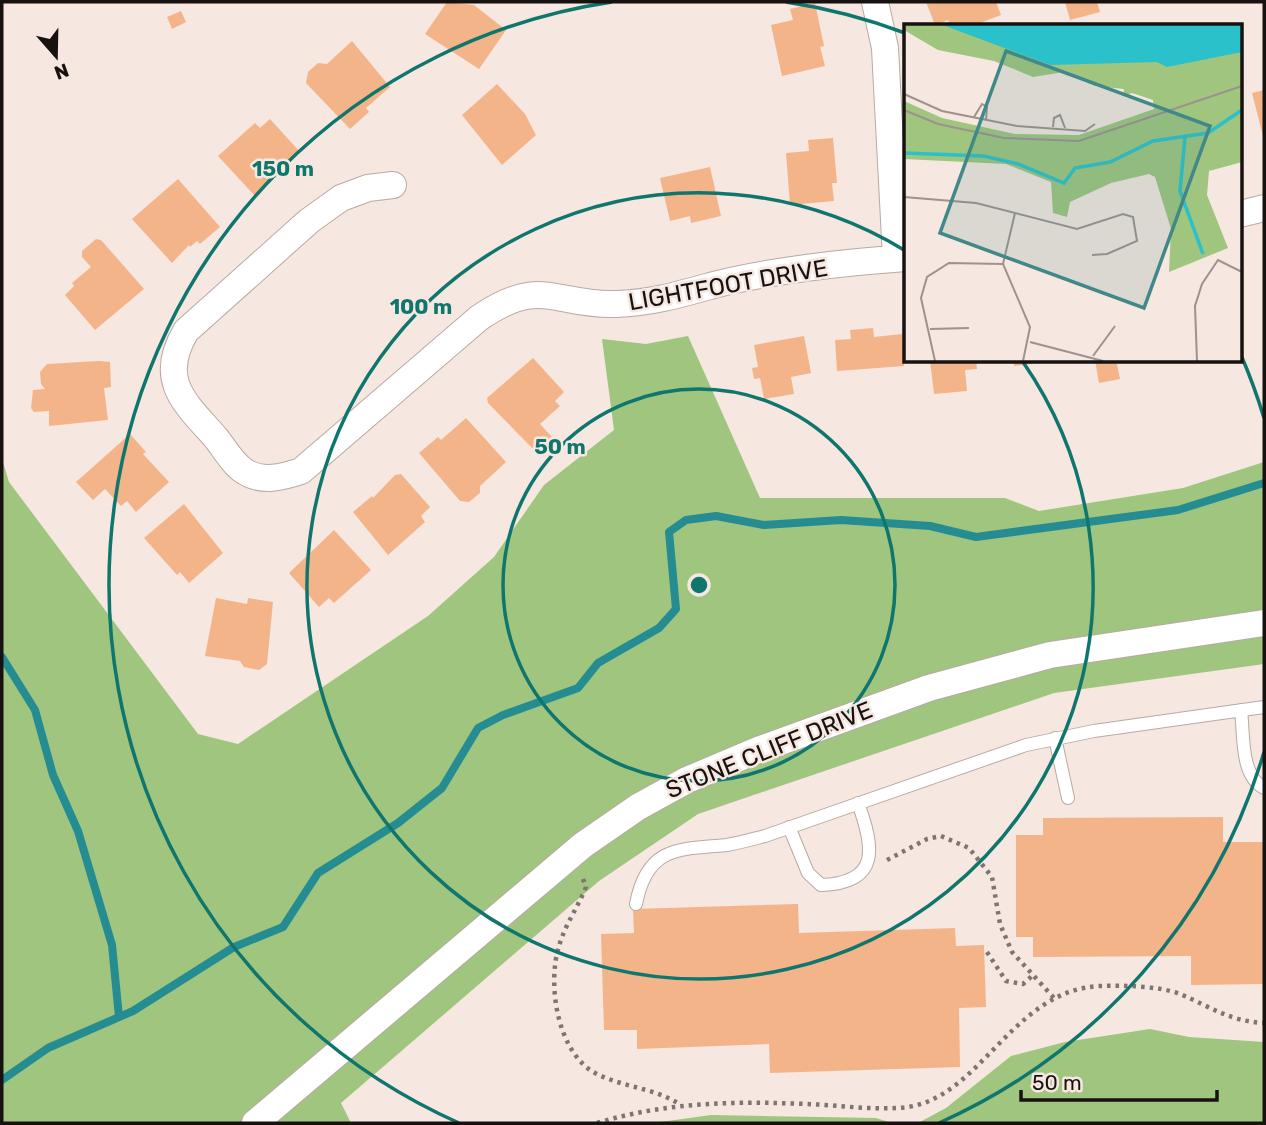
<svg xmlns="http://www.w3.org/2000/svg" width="1266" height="1125" viewBox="0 0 1266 1125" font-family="Rubik,sans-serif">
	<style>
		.green { fill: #9fc57e }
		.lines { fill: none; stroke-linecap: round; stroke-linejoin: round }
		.stream { stroke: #258c92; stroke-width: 8 }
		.building { fill: #f4b489 }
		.lane-casing { stroke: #b8aaa4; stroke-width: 14 }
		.street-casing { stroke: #b8aaa4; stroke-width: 28 }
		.path { stroke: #7e7570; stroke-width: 4.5; stroke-dasharray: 3.5 5; stroke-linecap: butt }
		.lane { stroke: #fff; stroke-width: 12 }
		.street { stroke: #fff; stroke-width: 26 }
		.ring { fill: none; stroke: #0f766e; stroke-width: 3.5 }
		.labels { text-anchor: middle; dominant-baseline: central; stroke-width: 5; stroke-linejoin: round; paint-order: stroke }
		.street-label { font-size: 24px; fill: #171210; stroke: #f6e7e0 }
		.inset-river { fill: none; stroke: #2bc1ca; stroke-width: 3.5 }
		.inset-road { fill: none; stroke: #9d928d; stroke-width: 2 }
		.view { fill: #418989; fill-opacity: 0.15; stroke: #418989; stroke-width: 3.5 }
		.inset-edge { fill: none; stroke: #171210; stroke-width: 3.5 }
		.centre { fill: #0f766e; stroke: #f6e7e0; stroke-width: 3.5 }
		.ring-label { font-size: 21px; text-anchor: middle; font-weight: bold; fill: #0f766e; stroke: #f6e7e0; stroke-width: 5; stroke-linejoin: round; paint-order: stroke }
	</style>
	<rect width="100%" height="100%" fill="#f6e7e0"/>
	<!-- green -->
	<path class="green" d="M688,336L760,498H1005L1039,511L1183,488L1264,462V664L1054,693L698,814L599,881L341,1103L351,1123H2V459L9,482L198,734L238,744L428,616L494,557L544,485L614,430L602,339L646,344Z
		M1150,1029L1189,1037L1264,1042V1123H918L946,1108L1011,1056L1065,1042Z
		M711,1115L876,1118L892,1123H653Z"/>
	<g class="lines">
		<!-- stream -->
		<path class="stream" d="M2,657L35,710L53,775L78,831L112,945L119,1017
			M2,1080L48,1048L133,1011L234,947L283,927L318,873L398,823L442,788L478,728L503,715L578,688L598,663L659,628L676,609L669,532L686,520L716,516L764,525L841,520L930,526L976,537L1178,510L1264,483"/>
	</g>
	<!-- building -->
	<path class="building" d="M447,2L474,5L506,30L479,69L425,34Z
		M926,2H996L1001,15L972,26H951L948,20L935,25Z
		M1065,2H1097L1100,12L1070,20Z
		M815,3L824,46L820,47L825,66L782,76L771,25L793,20L790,9Z
		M181,11L186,22L172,29L167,17Z
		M352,41L390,87L366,108L369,112L350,129L306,83L308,72L318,63L327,64Z
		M497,84L525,114L536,135L502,165L462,115Z
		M1264,90V136H1263L1252,93Z
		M270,119L300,152L255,196L218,156L255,123L260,128Z
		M833,138L837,183H832L834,201L790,205L786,153L809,151L808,140Z
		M710,167L721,216L691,223L690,216L670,221L660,178Z
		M178,179L220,227L200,244L197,241L190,247L189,245L172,263L132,219Z
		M96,239L101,240L144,289L95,330L65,295L74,286L72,283L91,267L82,257V251Z
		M873,328L874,337L902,334L904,366L837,371L835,340L851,339L850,330Z
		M804,336L811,373L791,377L794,394L764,399L760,378L754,379L752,368L758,367L754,345Z
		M533,358L564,392L555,401L560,406L540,424L552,437L536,452L488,403L487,398Z
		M930,360H976L977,369L965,370L967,391L934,394Z
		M1014,360H1047V362L1014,366Z
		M1095,360H1116L1120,379L1099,383Z
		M99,361L110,362L111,387L104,388L108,420L49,426V411L34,412L31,408L33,390L45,389L41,384L40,372L47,364Z
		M466,418L506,462L480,486V493L469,502L460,501L419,453L438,437L441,440Z
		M130,434L146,452L143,454L169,482L136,512L127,501L121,506L105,489L93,500L76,482Z
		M401,474L430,507L421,516L425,522L388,555L353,512L372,496L373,498L395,475Z
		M184,504L223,553L189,583L180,572L177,575L144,538Z
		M334,530L371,570L334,603L329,598L319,607L289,573Z
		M216,598L247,604L248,598L273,602L267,664L259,670L244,667L240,661L205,656Z
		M1223,817V842H1264V984L1191,985V956L1033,957V937H1016V835H1043V818Z
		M798,904L799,933L955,928L956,946L984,945L986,1007L959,1008L960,1067L770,1073L769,1044L637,1049V1030H604L601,934L634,933L633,909Z"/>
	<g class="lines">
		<defs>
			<path id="lane" d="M1241,710C1244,734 1240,776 1264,788
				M1055,738L1068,798
				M789,827L808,873L821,885C881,883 874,847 858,803
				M636,904C647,846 679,849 727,845C739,843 753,839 765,836L1026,745L1094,731L1264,707"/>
			<path id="street" d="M875,2L885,48L896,258
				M393,185L368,188L341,198L309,221L186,331C157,380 184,402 216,438C224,448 233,464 244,471C262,483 283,477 301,471L479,318C542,275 554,306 616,304C650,303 678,295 710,286C766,271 847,262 906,258
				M1240,214L1264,208
				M255,1123L583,845L638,807L687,780L758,750L929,688L1050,655L1264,623"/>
		</defs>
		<!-- lane casing -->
		<use href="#lane" class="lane-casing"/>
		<!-- street casing -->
		<use href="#street" class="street-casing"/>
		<!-- path -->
		<path class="path" d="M887,860L927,839L941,836L969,848L992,877L1000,924L1012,952L1054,998
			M583,879L586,887C578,907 565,925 559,946C547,984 557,1052 595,1073C624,1088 653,1087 681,1105
			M987,952L1006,981L1023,984L1032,976
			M597,1123C666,1102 735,1101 807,1104C839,1105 875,1111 908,1107C982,1096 1013,989 1101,986C1123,985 1159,986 1180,994C1211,1007 1229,1021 1264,1023"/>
		<!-- lane -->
		<use href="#lane" class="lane"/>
		<!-- street -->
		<use href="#street" class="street"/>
	</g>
	<!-- distance rings -->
	<g class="ring">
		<circle cx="699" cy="585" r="196"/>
		<path d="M1023 362A393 393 0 1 1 904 250"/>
		<path d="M1264 752A589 589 0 0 1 939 1123M459 1123A589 589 0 0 1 612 2M786 2A589 589 0 0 1 905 33M1241 355A589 589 0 0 1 1264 418"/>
	</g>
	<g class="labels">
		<!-- street labels -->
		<g class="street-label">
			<text transform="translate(728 285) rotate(-10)">LIGHTFOOT DRIVE</text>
			<text transform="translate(769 750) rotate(-22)">STONE CLIFF DRIVE</text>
		</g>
	</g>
	<!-- overview -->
	<g transform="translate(904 24)">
		<rect width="338" height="338" fill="#f6e7e0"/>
		<path d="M0,0H338V138L305,147L303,171L324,224L265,248L267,205L251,153L245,150L207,159L166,178L163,193L149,189L147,158L102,140L0,135V77L38,94L111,110L175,111L250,85L249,76L228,69L219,72L220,65L191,62L160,48L129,53L90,37L34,26L0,6Z" fill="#9fc57e"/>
		<path d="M36,0H338V28L263,43L253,38L146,41Z" fill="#2bc1ca"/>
		<path class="inset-river" d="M281,113L276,167L299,230M0,129L80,132L114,140L160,159L171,144L206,138L249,117L304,109L338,86"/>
		<path class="inset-road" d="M0,70L38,87L113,102L181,107L191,100M0,86L34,100L100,114L175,117L338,62M70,93L78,80L83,83L82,96M149,103L150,94L156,91L161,104M0,173L72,179L173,205L219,190L229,193L233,217L203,230L188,231M111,189L99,240L126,303L119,337M26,305L65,304M126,318L199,337M189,332L211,302M31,337L17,274L23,253L45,239L99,240M293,337L291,282L298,260L314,236L338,248"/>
		<path class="view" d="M102,27L306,102L240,284L36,209Z"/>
		<rect width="338" height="338" class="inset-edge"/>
	</g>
	<circle cx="699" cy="585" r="10" class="centre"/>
	<g class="ring-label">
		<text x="283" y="176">150 m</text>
		<text x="421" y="314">100 m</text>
		<text x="560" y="454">50 m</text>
	</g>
	<!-- border -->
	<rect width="1266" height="1125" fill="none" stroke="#171210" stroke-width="7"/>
	<!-- north arrow -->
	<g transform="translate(56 56) rotate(160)" stroke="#f6e7e0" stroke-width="5" paint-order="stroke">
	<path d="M0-5L12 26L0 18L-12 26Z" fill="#171210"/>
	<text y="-10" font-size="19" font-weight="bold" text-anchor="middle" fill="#171210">N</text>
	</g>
	<!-- scale -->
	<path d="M1021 1090v10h196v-10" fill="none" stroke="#171210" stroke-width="3.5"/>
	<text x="1032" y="1090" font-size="21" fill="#171210" stroke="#f6e7e0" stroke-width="5" paint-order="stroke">50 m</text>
</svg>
